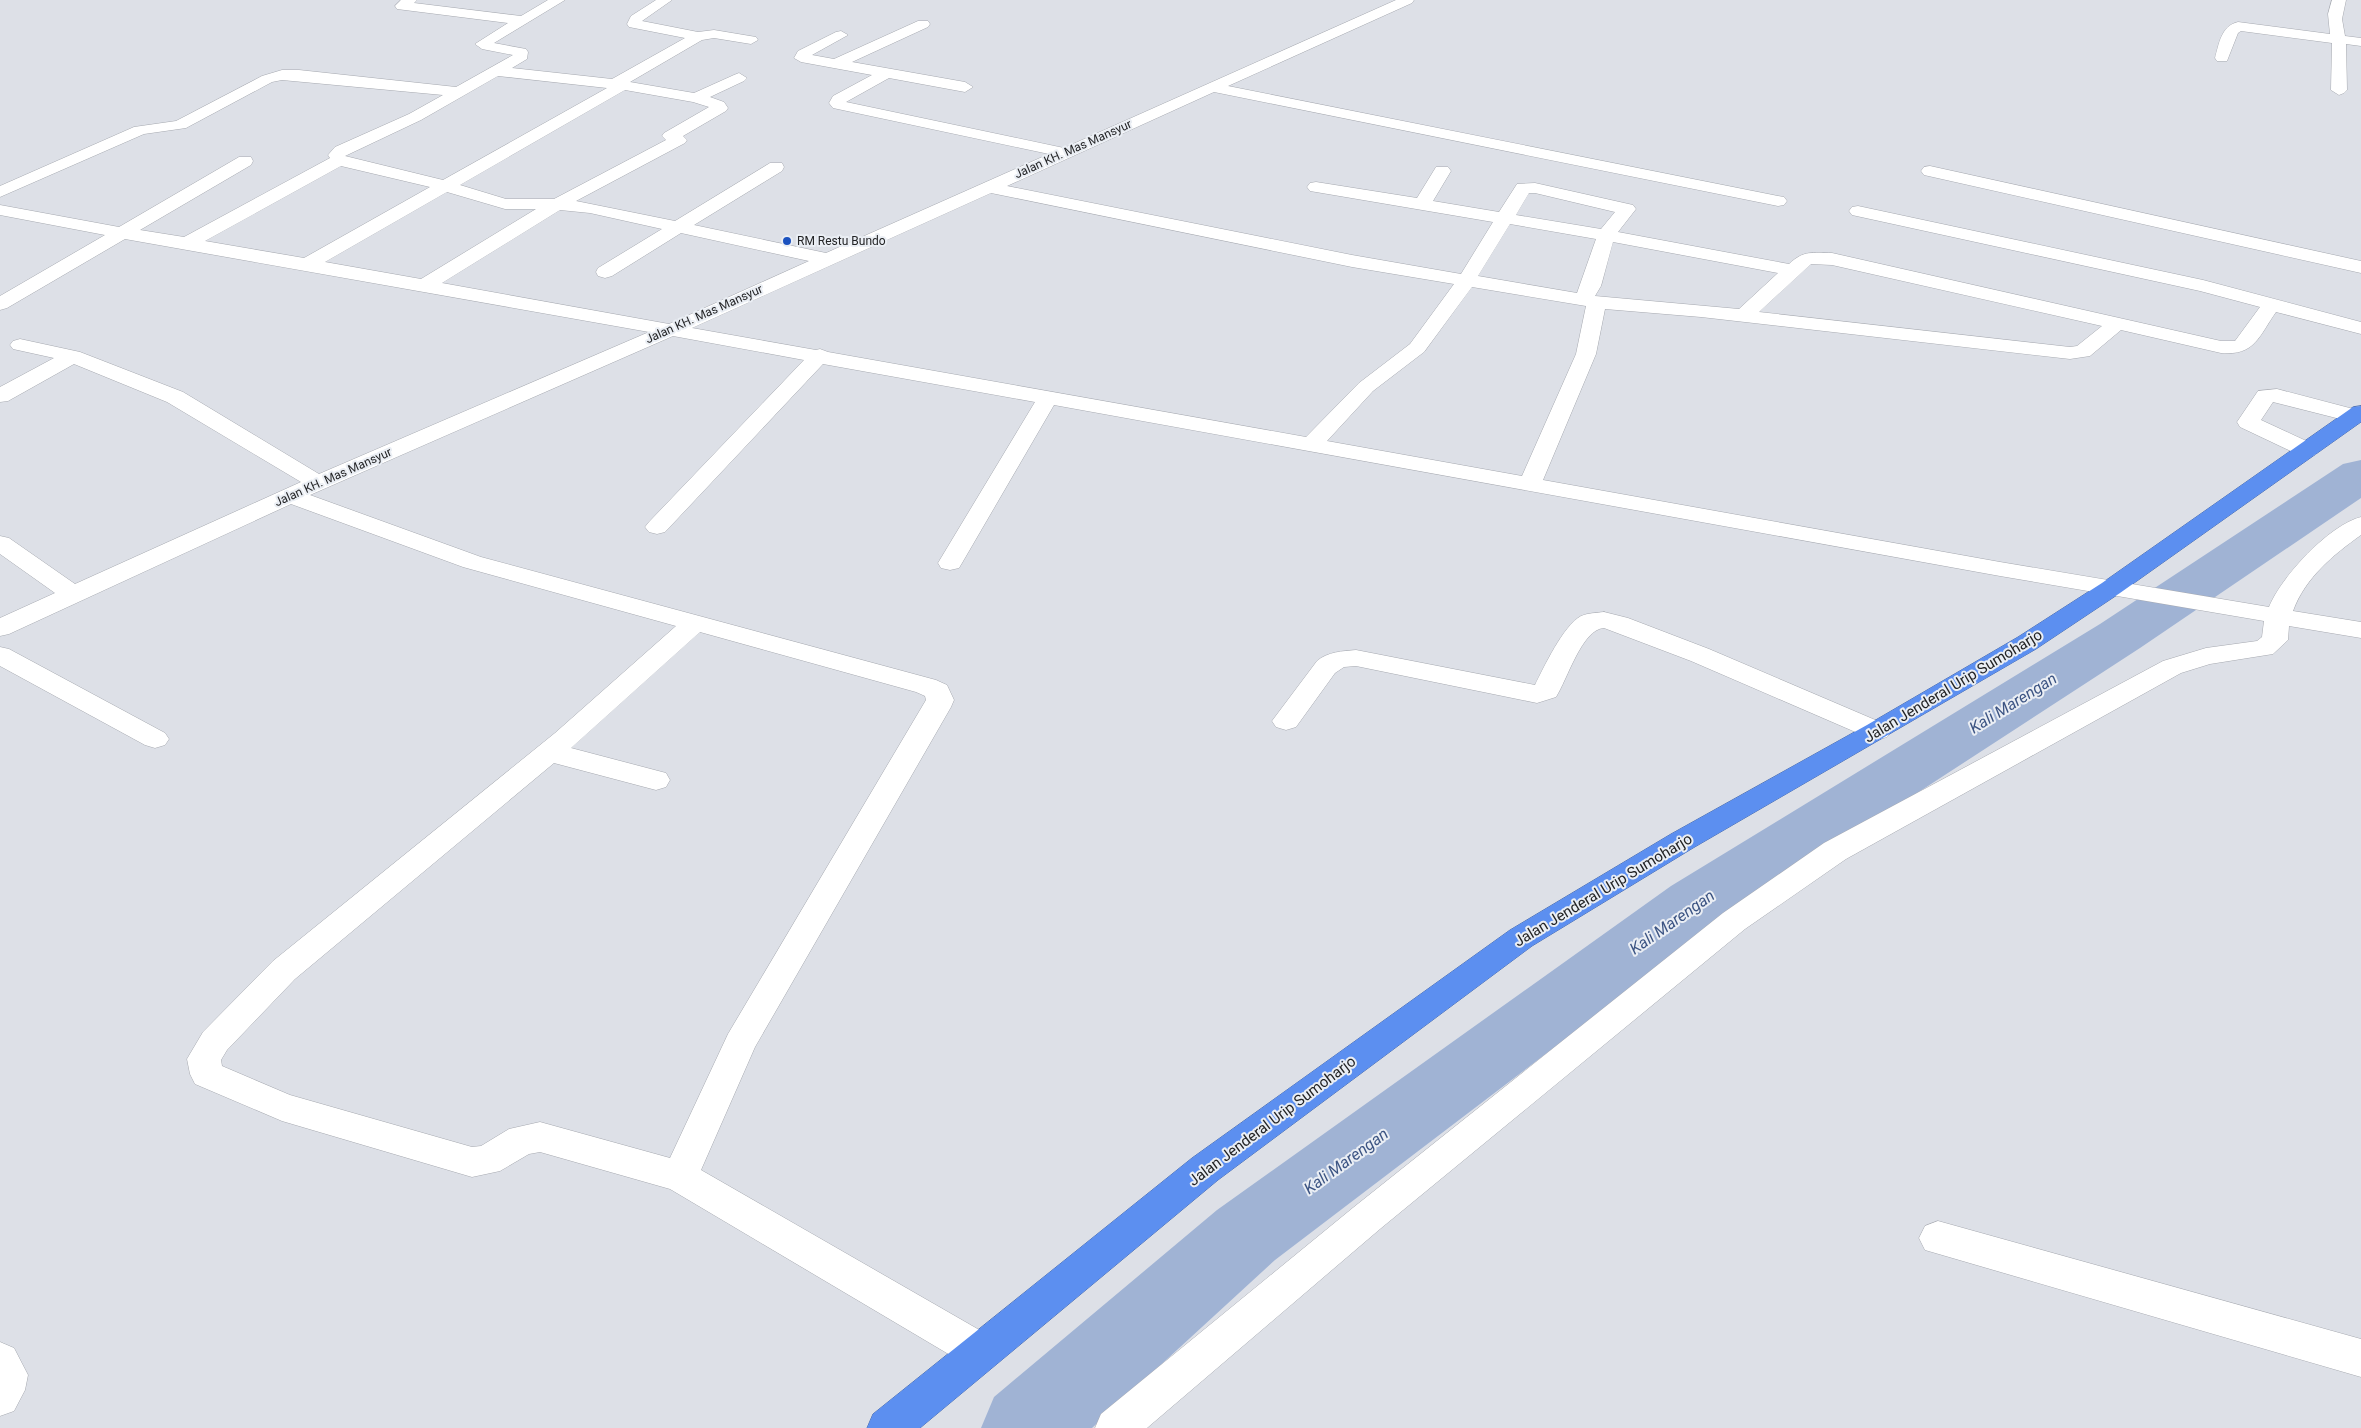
<svg xmlns="http://www.w3.org/2000/svg" width="2361" height="1428" viewBox="0 0 2361 1428" font-family="Roboto,sans-serif">
	<style>
		.lines { fill: none; stroke-linecap: round; stroke-linejoin: round }
		.river { fill: #a0b3d4; fill-rule: evenodd }
		.minor-casing { stroke: #a6a9b0; stroke-width: 1 }
		.highway-casing { stroke: #486aa9; stroke-width: 1 }
		.minor { fill: #fff; fill-rule: evenodd }
		.highway { fill: #5c8ff0; fill-rule: evenodd }
		.poi-dot { fill: #1b52bf; stroke: #eaeef4; stroke-width: 2 }
		.labels { text-anchor: middle; dominant-baseline: central; stroke-width: 4; stroke-linejoin: round; paint-order: stroke }
		.far-street-label { font-size: 12px; fill: #232426; stroke: #eaeef4 }
		.far-poi-label { font-size: 12px; fill: #232426; stroke: #eaeef4; text-anchor: start }
		.street-label { font-size: 15px; fill: #232426; stroke: #eaeef4 }
		.water-label { font-size: 16px; font-style: italic; fill: #3c5483; stroke: #eaeef4 }
	</style>
	<rect width="100%" height="100%" fill="#dde0e7"/>
	<g class="lines">
		<!-- river -->
		<path class="river" d="M2361,460V498L2140,648L1719,922L1275,1260L1092,1428H981L994,1397L1217,1210L1671,886L2100,624L2343,464Z"/>
		<defs>
			<path id="minor" d="M401,0H417L414,3L521,16L548,0H565L494,43L526,49L528,52L527,59L512,68L612,79L685,38L629,27L627,24L631,16L656,0H672L642,21L698,32L714,30L756,37L758,40L751,44L714,38L702,40L630,82L694,93L734,75L739,73L747,78L744,81L710,97L724,102L728,108L726,111L683,136L687,140L685,143L576,201L675,221L770,163H782L784,167L782,171L694,225L826,253L1049,154L833,108L829,103L833,96L872,75L801,62L794,58L798,51L836,32L841,31L848,35L812,55L834,59L918,21H928L930,24L928,27L852,62L965,82L973,87L965,92L889,78L846,102L1064,148L1396,0H1414L1412,3L1228,86L1778,196L1784,197L1787,201L1784,205L1778,206L1214,92L1007,186L1352,255L1461,274L1493,222L1316,192L1310,191L1307,187L1310,183L1316,182L1417,198L1436,167H1448L1451,171L1433,201L1499,212L1517,184L1535,183L1633,205L1636,209L1618,232L1789,264C1804,250 1812,253 1832,253L2221,341H2235L2260,307L2200,291L1852,215L1849,211L1852,207L1858,206L2203,280L2361,322V334L2276,312C2259,336 2255,356 2221,353L2121,330L2090,356L2070,359L1701,317L1605,309L1596,354L1543,480L2000,562L2269,607C2281,577 2329,525 2361,517V535C2333,555 2305,578 2293,611L2361,622V638L2289,626L2288,640L2273,654L2210,664L2181,673L1846,859L1745,929L1380,1229L1147,1428H1095L1101,1414L1354,1207L1723,913L1824,843L2163,661L2206,648L2257,641L2262,637L2264,621L2000,576L1054,405L962,563L959,568L950,570L941,568L938,563L1035,402L823,364L665,532L657,534L649,532L645,527L649,522L804,360L673,336L310,495L481,557L936,680L947,685L954,700L951,707L755,1047L701,1170L995,1339L1001,1352L995,1365L981,1371L967,1365L670,1189L540,1152L529,1154L500,1171L472,1177L282,1121L195,1084L190,1074L187,1059L203,1032L273,961L555,733L676,626L463,567L291,504L9,634L0,636V618L55,593L0,554V536L9,538L75,584L301,482L167,402L74,364L8,401L0,402V387L54,358L13,349L10,345L13,341L20,339L80,352L183,392L319,474L649,332L125,239L7,308L0,310V296L105,235L0,215V205L119,227L239,157H251L253,161L251,165L140,230L184,237L330,158L328,155L335,147L409,114L443,95L282,80L272,82L186,128L144,134L0,197V186L134,127L176,121L262,76L282,70H299L456,87L513,55L482,49L475,44L508,23L397,9L395,6ZM498,76L607,88L443,180L345,156L421,120ZM625,90L693,102L709,107L664,133L662,136L666,140L554,199H506L460,185ZM341,166L430,187L304,258L205,241ZM447,192L505,209H536L421,279L325,262ZM991,193L1352,267L1454,284L1410,344L1359,383L1306,437L828,352L820,349L816,350L692,328ZM1529,193H1535L1615,212L1601,229L1516,215ZM560,210L590,213L662,229L598,268L596,272L598,276L605,278L612,276L681,233L809,261L669,324L442,283ZM1510,224L1596,239L1577,293L1478,276ZM1613,242L1778,273L1739,309L1595,296L1601,286ZM1811,264L1832,265L2102,326L2077,346L2070,347L1759,312ZM1472,287L1586,306L1576,354L1522,476L1327,441L1373,391L1424,352ZM700,632L916,692L925,696L926,700L728,1034L670,1158L540,1122L509,1129L481,1146L472,1147L290,1095L222,1066L221,1060L227,1050L295,979L554,763L656,790L666,787L670,780L666,773L571,748Z
				M2332,0H2346L2342,19L2345,36L2361,38V46L2346,44L2347,90L2344,93L2339,95L2331,90L2332,43L2241,31L2238,33L2227,61H2217L2215,58C2219,44 2221,26 2238,22L2330,34L2328,14Z
				M1930,166L2361,261V273L1924,175L1921,171L1924,167Z
				M2277,389L2361,411V421L2356,423L2273,402L2261,420L2315,445L2318,450L2315,455L2307,457L2299,455L2240,427L2237,422L2258,391Z
				M1604,612L1628,618L1709,649L1887,725L1891,731L1887,737L1877,740L1867,737L1691,661L1604,628C1582,629 1567,680 1556,697L1537,703L1356,666L1344,667L1335,673L1296,727L1286,730L1276,727L1272,721L1317,661C1327,652 1343,651 1356,650L1535,685C1544,667 1563,626 1581,616C1588,613 1596,613 1604,612Z
				M0,647L9,649L165,733L169,739L165,745L155,748L145,745L0,666Z
				M1938,1221L2361,1339V1377L1925,1250L1919,1238L1925,1226Z
				M0,1342L14,1348L28,1375L25,1390L14,1411L0,1416Z"/>
			<path id="highway" d="M2361,406V422L2120,593L2036,649L1693,848L1532,946L1218,1180L920,1428H867L873,1414L1192,1158L1510,930L1671,834L1867,725L2018,637L2102,583L2353,407Z"/>
		</defs>
		<!-- minor casing -->
		<use href="#minor" class="minor-casing"/>
		<!-- highway casing -->
		<use href="#highway" class="highway-casing"/>
		<!-- minor -->
		<use href="#minor" class="minor"/>
		<!-- highway -->
		<use href="#highway" class="highway"/>
	</g>
	<!-- markers -->
	<circle class="poi-dot" cx="787" cy="241" r="5"/>
	<g class="labels">
		<!-- far-street labels -->
		<g class="far-street-label">
			<text transform="translate(1073 149) rotate(-24)">Jalan KH. Mas Mansyur</text>
			<text transform="translate(704 314) rotate(-24)">Jalan KH. Mas Mansyur</text>
			<text transform="translate(333 477) rotate(-24)">Jalan KH. Mas Mansyur</text>
		</g>
		<!-- far-poi labels -->
		<g class="far-poi-label">
			<text x="797" y="241">RM Restu Bundo</text>
		</g>
		<!-- street labels -->
		<g class="street-label">
			<text transform="translate(1953 686) rotate(-31)">Jalan Jenderal Urip Sumoharjo</text>
			<text transform="translate(1603 890) rotate(-31)">Jalan Jenderal Urip Sumoharjo</text>
			<text transform="translate(1272 1121) rotate(-37)">Jalan Jenderal Urip Sumoharjo</text>
		</g>
		<!-- water labels -->
		<g class="water-label">
			<text transform="translate(2013 703) rotate(-32)">Kali Marengan</text>
			<text transform="translate(1672 922) rotate(-35)">Kali Marengan</text>
			<text transform="translate(1346 1161) rotate(-36)">Kali Marengan</text>
		</g>
	</g>
</svg>
